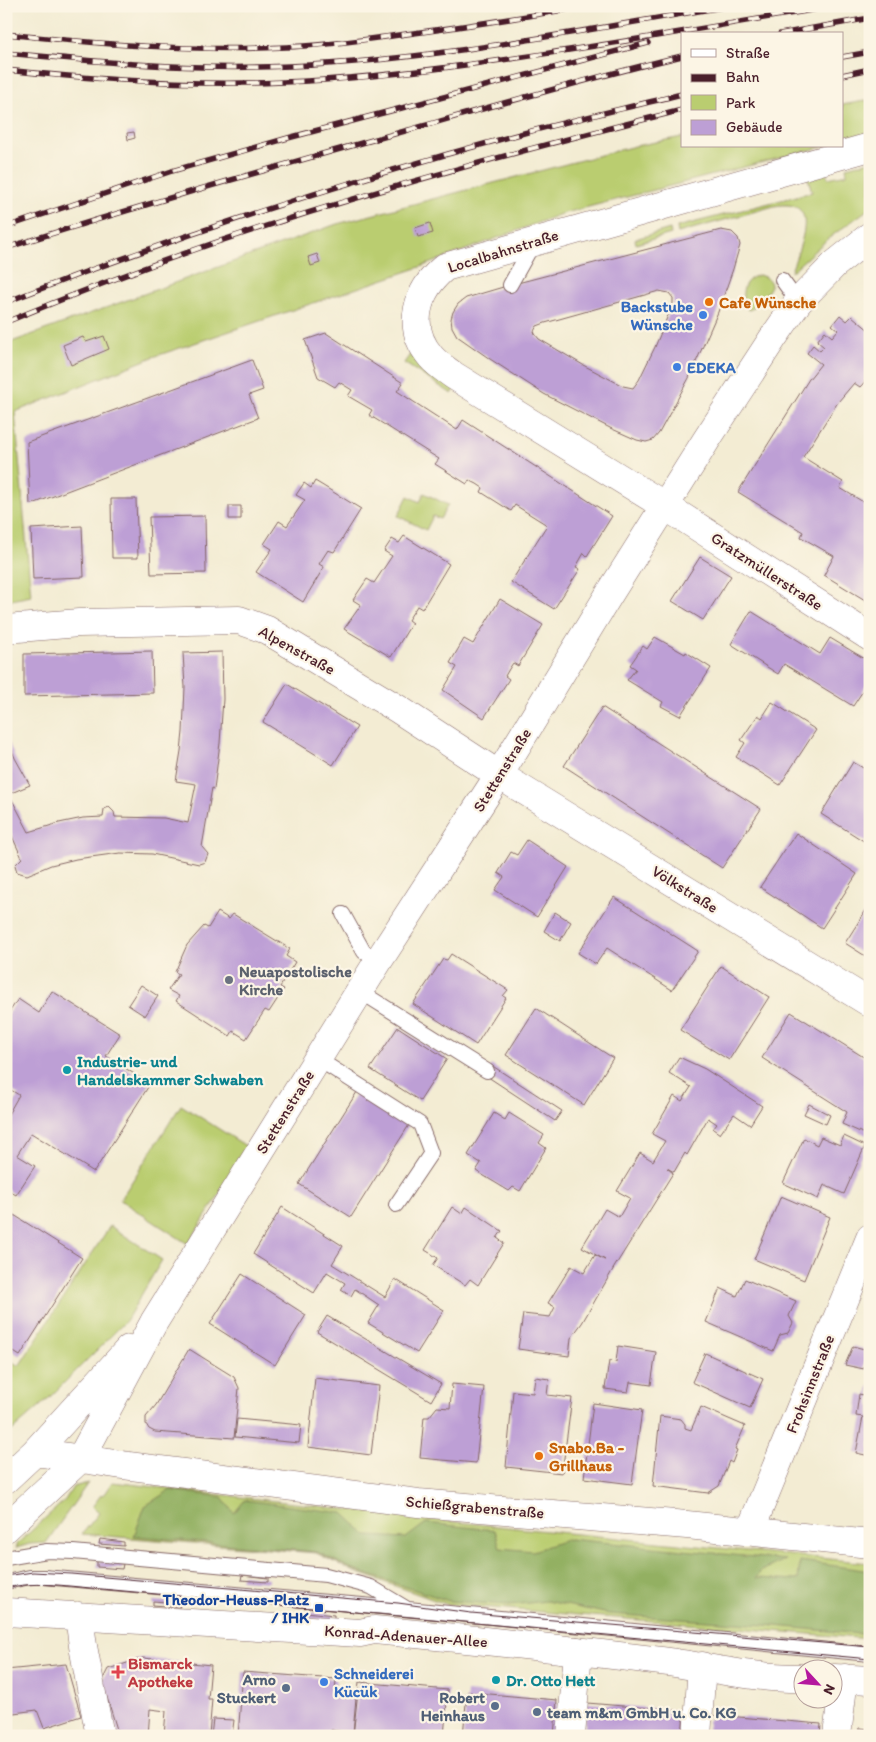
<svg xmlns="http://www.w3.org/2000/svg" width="876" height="1742" viewBox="0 0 876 1742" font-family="Itim,sans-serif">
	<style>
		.green { fill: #bacd70; stroke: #82764e }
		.forest { fill: #93b062; stroke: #6e6846 }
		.building { fill: #bd9fd5; fill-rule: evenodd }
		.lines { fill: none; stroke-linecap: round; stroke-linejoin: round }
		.lane-casing { stroke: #856766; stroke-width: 16 }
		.street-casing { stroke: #856766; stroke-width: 29 }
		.secondary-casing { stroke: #856766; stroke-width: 29 }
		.lane { stroke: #fff; stroke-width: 14 }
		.street { stroke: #fff; stroke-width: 28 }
		.secondary { stroke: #fff; stroke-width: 28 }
		.tram { stroke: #4a1f2b; stroke-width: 1 }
		.rail-casing { stroke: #4a1f2b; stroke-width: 5.5 }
		.rail { stroke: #fcf5e5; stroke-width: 4; stroke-dasharray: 11; stroke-linecap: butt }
		.food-dot { fill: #e8710a; stroke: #fcf5e5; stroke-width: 2 }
		.shop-dot { fill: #3f7fe0; stroke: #fcf5e5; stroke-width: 2 }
		.worship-dot { fill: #6b7280; stroke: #fcf5e5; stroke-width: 2 }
		.culture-dot { fill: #0f9aa8; stroke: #fcf5e5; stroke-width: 2 }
		.transit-dot { fill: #1a4fb4; stroke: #fcf5e5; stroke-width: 2 }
		.health-dot { fill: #e0444e; stroke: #fcf5e5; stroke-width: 2 }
		.service-dot { fill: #5c6f8a; stroke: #fcf5e5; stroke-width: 2 }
		.labels { text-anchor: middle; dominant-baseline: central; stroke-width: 4.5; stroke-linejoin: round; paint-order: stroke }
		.street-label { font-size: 16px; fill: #4a1f2b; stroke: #fcf5e5 }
		.food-label { font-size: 16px; font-weight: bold; fill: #c56008; stroke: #fcf5e5; text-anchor: start }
		.shop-label { font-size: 16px; font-weight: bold; fill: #366cbe; stroke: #fcf5e5; text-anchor: start }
		.worship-label { font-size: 16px; font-weight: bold; fill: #5b616d; stroke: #fcf5e5; text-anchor: start }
		.culture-label { font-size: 16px; font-weight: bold; fill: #0d838f; stroke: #fcf5e5; text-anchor: start }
		.transit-label { font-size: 16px; font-weight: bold; fill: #164399; stroke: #fcf5e5; text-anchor: end }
		.health-label { font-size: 16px; font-weight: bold; fill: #be3a42; stroke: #fcf5e5; text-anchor: start }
		.service-label { font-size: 16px; font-weight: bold; fill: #4e5e75; stroke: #fcf5e5; text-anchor: end }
	</style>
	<rect width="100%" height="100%" fill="#fcf5e5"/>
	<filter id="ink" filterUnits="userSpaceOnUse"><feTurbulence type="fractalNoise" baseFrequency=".02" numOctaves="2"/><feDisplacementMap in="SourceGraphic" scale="10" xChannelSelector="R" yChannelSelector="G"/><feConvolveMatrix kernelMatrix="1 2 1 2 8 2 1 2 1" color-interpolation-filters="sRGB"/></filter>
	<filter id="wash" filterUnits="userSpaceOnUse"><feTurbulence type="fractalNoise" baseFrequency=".0096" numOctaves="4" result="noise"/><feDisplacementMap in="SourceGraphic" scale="20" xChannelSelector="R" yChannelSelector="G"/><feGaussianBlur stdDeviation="1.12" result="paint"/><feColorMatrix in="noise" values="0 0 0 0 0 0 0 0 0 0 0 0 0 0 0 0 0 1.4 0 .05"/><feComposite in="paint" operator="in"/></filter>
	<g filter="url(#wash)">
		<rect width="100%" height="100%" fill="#f3ecd3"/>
		<!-- green -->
		<path class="green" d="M870,100V135L842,142V105Z
			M682,137V146H826L561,214L423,266L153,357L15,412L31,596L6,601V344L337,224L635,146Z
			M870,161V208L829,238L791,272C799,247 824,197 774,206L678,233L677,227L812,192L807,175L826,172L828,178L847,174L846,167Z
			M670,229L671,234L636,244L635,239Z
			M759,275L767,278C769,281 771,282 771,285C771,290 754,308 750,310L747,309C739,296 742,279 759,275Z
			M411,353L422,365L456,388L452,394L404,363Z
			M424,493L448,505L440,519L433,516L426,530L398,516L408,496L420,502Z
			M181,1105L249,1148L188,1244L120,1200Z
			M110,1226L162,1260L126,1321L48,1399L6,1436V1358L19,1366Z
			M112,1482L456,1522L870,1563V1639L446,1604L353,1571L316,1553L82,1534L99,1513L92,1507L101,1495L104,1494Z
			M88,1483L46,1543L30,1544L16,1548L18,1543L65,1500L73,1487Z"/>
		<!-- forest -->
		<path class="forest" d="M170,1490L222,1497L234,1513L245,1500L343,1513L367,1536L406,1538L426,1523L495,1530L500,1548L533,1551L569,1539L785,1560L761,1571L756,1578L798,1580L800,1561L870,1571V1635L765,1625L609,1614L547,1601L510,1605L449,1601L354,1570L317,1552L134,1536L145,1506Z"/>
		<g id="blocks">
			<!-- building -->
			<path class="building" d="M134,132L135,138L128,140L127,133Z
				M430,223L433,233L418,237L415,228Z
				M721,230L732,232L738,238L740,245L733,269L718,312L689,378L659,433L653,440L646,442L637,440L610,428L544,394L490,359L457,336L452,327L451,319L453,312L458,304L466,298L510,285ZM659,291L669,293L673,298V303L655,347L639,380L633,388L623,386L583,365L539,339L535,334L534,331L537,326L545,323Z
				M317,254L320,263L311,266L308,257Z
				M840,315L847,321L852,316L870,331V376L860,387L854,383L838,402L803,457L843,482L840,488L870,506V603L824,575L834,556L801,537L803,532L738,492L809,379L821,364L807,353L813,345L820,351L824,347L817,341L825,331L832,337L838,330L832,325Z
				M326,333L403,383L397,391L457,430L463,420L612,516L587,556L584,553L576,567L580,569L554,609L511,582L547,525L515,505L511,511L481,492L483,488L477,484L469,480L467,484L435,464L439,459L369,415L372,410L348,396L352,390L339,382L335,387L318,377L305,340Z
				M104,336L109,349L71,365L63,345L83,337L86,342Z
				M252,360L263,390L249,395L258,418L30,505L27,442Z
				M315,481L361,509L334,552L328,550L319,564L324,567L303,602L256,572L272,549L264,544L279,521L287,526L305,500L296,495L304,483L311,488Z
				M111,499H136L138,558H112Z
				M229,506H241V519H229Z
				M205,516L206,573L151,574L149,517Z
				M82,526L84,577L33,579L31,529Z
				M404,536L449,564L422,609L417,606L408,620L412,623L391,657L344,629L361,605L353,600L367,579L374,583L392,556L384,551L392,539L399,543Z
				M700,557L731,576L703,620L672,601Z
				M500,599L543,625L518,666L513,663L509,669L505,676L509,679L484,718L443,690L457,667L450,663L464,639L473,644Z
				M751,611L820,654L830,638L870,662V680L853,706L784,664L778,674L731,644Z
				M655,637L685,654L686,652L711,668L680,716L661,706L663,702L627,680L636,669L630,665L643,646L647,649Z
				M152,651L153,693L24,696V654Z
				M222,652L223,699L220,743L214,789L212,788L202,847L208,854L205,862L199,864L152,854L120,853L76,859L51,865L27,875L17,872L15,865L22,858L6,823V736L15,758L30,785L9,794L29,832L59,823L83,818L103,817L104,809L109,807L114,812L115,817L164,818L188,823L196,784L176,781L181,751L183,732L185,687L183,653Z
				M287,684L357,727L333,765L263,722Z
				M772,702L816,730L780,785L736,757L745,743L741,740L758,715L762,718Z
				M602,707L761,809L722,868L564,766Z
				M853,762L870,772V845L821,814Z
				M796,833L857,874L822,928L760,887Z
				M527,840L568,867L537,917L495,890L504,877L498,873L511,852L517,855Z
				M614,897L698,951L672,990L607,948L596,964L578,953Z
				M870,904V959L845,943Z
				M218,912L229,919L233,914L290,949L286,956L295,962L280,987L284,989L269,1012L265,1010L246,1039L233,1031L230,1036L176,1001L179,996L168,990L179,974L175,972L187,945L204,926L208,928Z
				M555,912L571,922L560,941L544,931Z
				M451,954L508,990L503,996L506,998L476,1045L413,1004L443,959L447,960Z
				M721,966L769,997L729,1060L680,1030Z
				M141,985L158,996L145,1016L128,1005Z
				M52,991L120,1034L106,1056L150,1084L94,1172L31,1133L17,1155L35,1166L16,1195L6,1189V1118L19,1095L6,1087V1017L18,999L39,1013Z
				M536,1008L613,1058L584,1105L506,1055Z
				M791,1012L870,1061L869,1136L842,1124L847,1112L762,1058Z
				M398,1027L447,1059L420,1101L370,1069Z
				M679,1057L705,1069L762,1106L750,1125L734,1114L720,1134L713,1129L717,1124L708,1118L687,1155L685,1153L674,1172L667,1168L673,1173L615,1266L582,1323L571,1338L569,1356L518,1349L523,1314L550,1317L555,1307L548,1303L571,1266L584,1273L595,1255L605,1260L582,1247L605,1209L619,1217L630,1198L617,1191L640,1153L653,1161L665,1141L652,1134L674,1096L682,1101L691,1087L669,1073Z
				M491,1065L562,1111L555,1121L485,1075Z
				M357,1092L409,1125L351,1217L299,1184Z
				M809,1104L830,1115L826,1124L804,1114Z
				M494,1113L505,1120L509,1113L544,1135L539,1143L546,1148L520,1191L513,1187L509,1191L476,1171L481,1163L468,1155Z
				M844,1136L865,1146L844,1194L824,1185L818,1199L783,1183L804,1138L817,1145L821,1137L840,1145Z
				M781,1196L830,1217L804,1280L754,1259Z
				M282,1207L343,1246L332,1264L385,1297L395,1279L444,1310L417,1353L368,1323L379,1305L355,1289L351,1296L341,1290L345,1283L327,1272L314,1293L253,1254Z
				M452,1207L462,1214L466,1207L502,1231L497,1238L504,1243L478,1285L470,1279L465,1285L433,1265L438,1258L425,1250Z
				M6,1210L82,1258L20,1356L6,1347Z
				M242,1274L306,1315L275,1365L210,1324Z
				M745,1279L796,1301L789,1316L793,1323L788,1333L780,1335L773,1351L706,1322L720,1288L737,1296Z
				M327,1316L441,1384L431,1401L317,1332Z
				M618,1346L656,1352L651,1385L630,1382L628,1392L605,1389L609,1361L616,1362Z
				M853,1346L868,1350L864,1369L845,1365Z
				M189,1349L234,1377L239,1388L234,1438L155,1432L149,1429L146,1424V1417L156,1405Z
				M705,1353L763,1379L750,1408L692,1382Z
				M535,1377L549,1379L547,1395L572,1398L562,1473L506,1467L513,1391L533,1393Z
				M315,1378L379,1386L371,1455L308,1447Z
				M452,1384L484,1387L476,1463L420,1458L424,1417H429L437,1407L450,1408Z
				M869,1386H870V1456L856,1453L863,1417L856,1416L859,1394L867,1396Z
				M593,1403L642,1410L632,1484L584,1478Z
				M701,1407L745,1426L735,1449L737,1450L732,1463L729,1461L719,1486L708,1493L653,1486L660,1416L681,1419L685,1424V1428L691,1430Z
				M237,1419L301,1425L299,1443L235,1437Z
				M869,1475H870V1501H865Z
				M100,1539L124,1542V1546L99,1544Z
				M97,1561L123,1564L122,1569L97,1567Z
				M242,1575L268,1578V1582L241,1580Z
				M153,1601L180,1603V1607L153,1605Z
				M306,1612L334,1615V1620L306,1618Z
				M143,1658L211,1665L208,1699H212L209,1736L182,1734V1736H164L166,1711L150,1709L148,1736H119L102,1681L108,1669Z
				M66,1664L81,1716L44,1728L37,1710L6,1714V1670Z
				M243,1672L336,1679L335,1695L356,1697L353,1733L331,1730L330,1736H238Z
				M359,1682L448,1690L444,1736H408V1734L387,1732L386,1736H353Z
				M467,1692L557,1700L554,1736H463Z
				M587,1703L684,1711L682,1736H584Z
				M715,1715L821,1724L820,1736H707L708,1721Z
				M213,1719L234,1720L232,1736H211Z
				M859,1728L870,1729V1736H858Z"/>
		</g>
	</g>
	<g filter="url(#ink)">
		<use href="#blocks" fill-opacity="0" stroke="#856766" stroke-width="1"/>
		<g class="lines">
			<defs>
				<path id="lane" d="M782,280L798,302
					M510,285L533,244
					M343,914L364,952L379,960
					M361,992L487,1071
					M318,1059L420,1124L431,1153L396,1205
					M6,1558L47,1551L73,1552L326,1575L371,1587L406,1608
					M6,1582L30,1577H44L408,1609L870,1654"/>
				<path id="street" d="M870,147L445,267C417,290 405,327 431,357C437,364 445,369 453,375L665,506L870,637
					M6,629L79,623L239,620L267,630L398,709L499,775L870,1003
					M750,1531L870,1238
					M6,1612L360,1633L374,1630C470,1639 565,1649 661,1661C708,1667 756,1679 804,1678
					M79,1616L83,1646L100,1736
					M834,1678L870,1680
					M571,1736L578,1651
					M697,1736L702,1666
					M837,1736L844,1678"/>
				<path id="secondary" d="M35,1452L122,1465L418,1503L687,1525L870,1544
					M6,1479L35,1452L129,1349
					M6,1528L81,1458L154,1322L379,960L499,775L610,593L707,439L773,338L798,302L835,264L870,236"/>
			</defs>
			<!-- lane casing -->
			<use href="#lane" class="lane-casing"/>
			<!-- street casing -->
			<use href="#street" class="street-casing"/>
			<!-- secondary casing -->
			<use href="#secondary" class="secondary-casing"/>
			<!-- lane -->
			<use href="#lane" class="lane"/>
			<!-- street -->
			<use href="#street" class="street"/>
			<!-- secondary -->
			<use href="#secondary" class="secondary"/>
			<!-- tram -->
			<path class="tram" d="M6,1576L33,1572L71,1574L398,1603L471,1613L870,1647
				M6,1588C27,1583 48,1584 69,1586L870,1659"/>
			<defs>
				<path id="rail" d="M6,34C99,44 193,52 286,47C324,46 361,40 399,35C461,27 524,17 586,6
					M780,34L870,18
					M6,53C100,62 195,71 290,66C437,60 583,30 729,6
					M842,57L870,52
					M6,70C98,80 191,86 283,82C349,80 415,72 480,63C599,47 718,25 837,6
					M842,75L870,69
					M6,227L172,171L288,138L648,43
					M6,248C138,206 271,168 405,131C497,105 589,78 682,56
					M6,302C176,236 349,180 524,133C577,119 630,107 682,94
					M6,322C74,294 142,268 211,244C366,192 524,149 682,110"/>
			</defs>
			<!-- rail casing -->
			<use href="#rail" class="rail-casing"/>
			<!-- rail -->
			<use href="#rail" class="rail"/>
		</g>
	</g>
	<!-- markers -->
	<g class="food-dot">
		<circle cx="709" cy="302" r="5"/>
		<circle cx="539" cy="1456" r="5"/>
	</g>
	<g class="shop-dot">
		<circle cx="703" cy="315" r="5"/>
		<circle cx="677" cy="367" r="5"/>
		<circle cx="324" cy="1682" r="5"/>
	</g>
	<circle class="worship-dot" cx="229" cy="980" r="5"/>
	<g class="culture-dot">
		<circle cx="67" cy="1070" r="5"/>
		<circle cx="496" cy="1680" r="5"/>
	</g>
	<rect class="transit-dot" x="314" y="1603" width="10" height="10" rx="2.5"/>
	<path class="health-dot" d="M115.5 1664.5h5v5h5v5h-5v5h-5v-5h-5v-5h5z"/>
	<g class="service-dot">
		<circle cx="286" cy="1688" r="5"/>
		<circle cx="495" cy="1706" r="5"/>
		<circle cx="537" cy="1712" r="5"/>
	</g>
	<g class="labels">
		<!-- street labels -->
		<g class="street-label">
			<text transform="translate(503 251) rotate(-17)">Localbahnstraße</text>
			<text transform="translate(767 571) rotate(33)">Gratzmüllerstraße</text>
			<text transform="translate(297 650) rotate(29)">Alpenstraße</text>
			<text transform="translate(502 770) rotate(-58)">Stettenstraße</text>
			<text transform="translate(685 889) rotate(32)">Völkstraße</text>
			<text transform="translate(285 1112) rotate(-58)">Stettenstraße</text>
			<text transform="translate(810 1384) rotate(-68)">Frohsinnstraße</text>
			<text transform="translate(475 1507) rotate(5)">Schießgrabenstraße</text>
			<text transform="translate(406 1636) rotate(4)">Konrad-Adenauer-Allee</text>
		</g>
		<!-- food labels -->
		<g class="food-label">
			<text x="719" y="302">Cafe Wünsche</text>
			<text x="549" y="1447">Snabo.Ba -<tspan x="549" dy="18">Grillhaus</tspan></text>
		</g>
		<!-- shop labels -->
		<g class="shop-label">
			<text x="693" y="306" text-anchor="end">Backstube<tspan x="693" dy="18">Wünsche</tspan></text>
			<text x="687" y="367">EDEKA</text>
			<text x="334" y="1673">Schneiderei<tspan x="334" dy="18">Kücük</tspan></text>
		</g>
		<!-- worship labels -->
		<g class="worship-label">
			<text x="239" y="971">Neuapostolische<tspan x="239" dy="18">Kirche</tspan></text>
		</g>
		<!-- culture labels -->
		<g class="culture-label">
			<text x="77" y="1061">Industrie- und<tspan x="77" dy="18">Handelskammer Schwaben</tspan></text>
			<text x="506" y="1680">Dr. Otto Hett</text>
		</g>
		<!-- transit labels -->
		<g class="transit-label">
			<text x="309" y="1599">Theodor-Heuss-Platz<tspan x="309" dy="18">/ IHK</tspan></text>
		</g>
		<!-- health labels -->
		<g class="health-label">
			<text x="128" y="1663">Bismarck<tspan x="128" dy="18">Apotheke</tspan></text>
		</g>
		<!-- service labels -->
		<g class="service-label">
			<text x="276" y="1679">Arno<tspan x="276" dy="18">Stuckert</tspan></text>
			<text x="485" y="1697">Robert<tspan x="485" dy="18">Heinhaus</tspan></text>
			<text x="547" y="1712" text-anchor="start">team m&amp;m GmbH u. Co. KG</text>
		</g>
	</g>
	<!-- margin -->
	<rect width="876" height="1742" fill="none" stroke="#fcf5e5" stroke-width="25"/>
	<!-- legend -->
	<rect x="681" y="32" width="162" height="115" fill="#fcf5e5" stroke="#b59f9b"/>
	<rect x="691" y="49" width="25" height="8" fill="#ffffff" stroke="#b59f9b"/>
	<text x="726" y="58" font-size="15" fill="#4a1f2b">Straße</text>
	<rect x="691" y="74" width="25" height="8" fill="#4a1f2b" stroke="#b59f9b"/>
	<text x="726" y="82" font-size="15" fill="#4a1f2b">Bahn</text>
	<rect x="691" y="95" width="25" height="15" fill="#bacd70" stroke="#b59f9b"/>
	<text x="726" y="108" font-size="15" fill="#4a1f2b">Park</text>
	<rect x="691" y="120" width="25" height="15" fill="#bd9fd5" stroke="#b59f9b"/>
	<text x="726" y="132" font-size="15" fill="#4a1f2b">Gebäude</text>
	<!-- north arrow -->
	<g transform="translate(818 1684) rotate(116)"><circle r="24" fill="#fcf5e5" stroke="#b59f9b"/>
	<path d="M0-4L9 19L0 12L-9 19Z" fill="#b5179e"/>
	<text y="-8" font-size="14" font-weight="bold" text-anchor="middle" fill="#4a1f2b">N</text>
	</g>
</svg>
